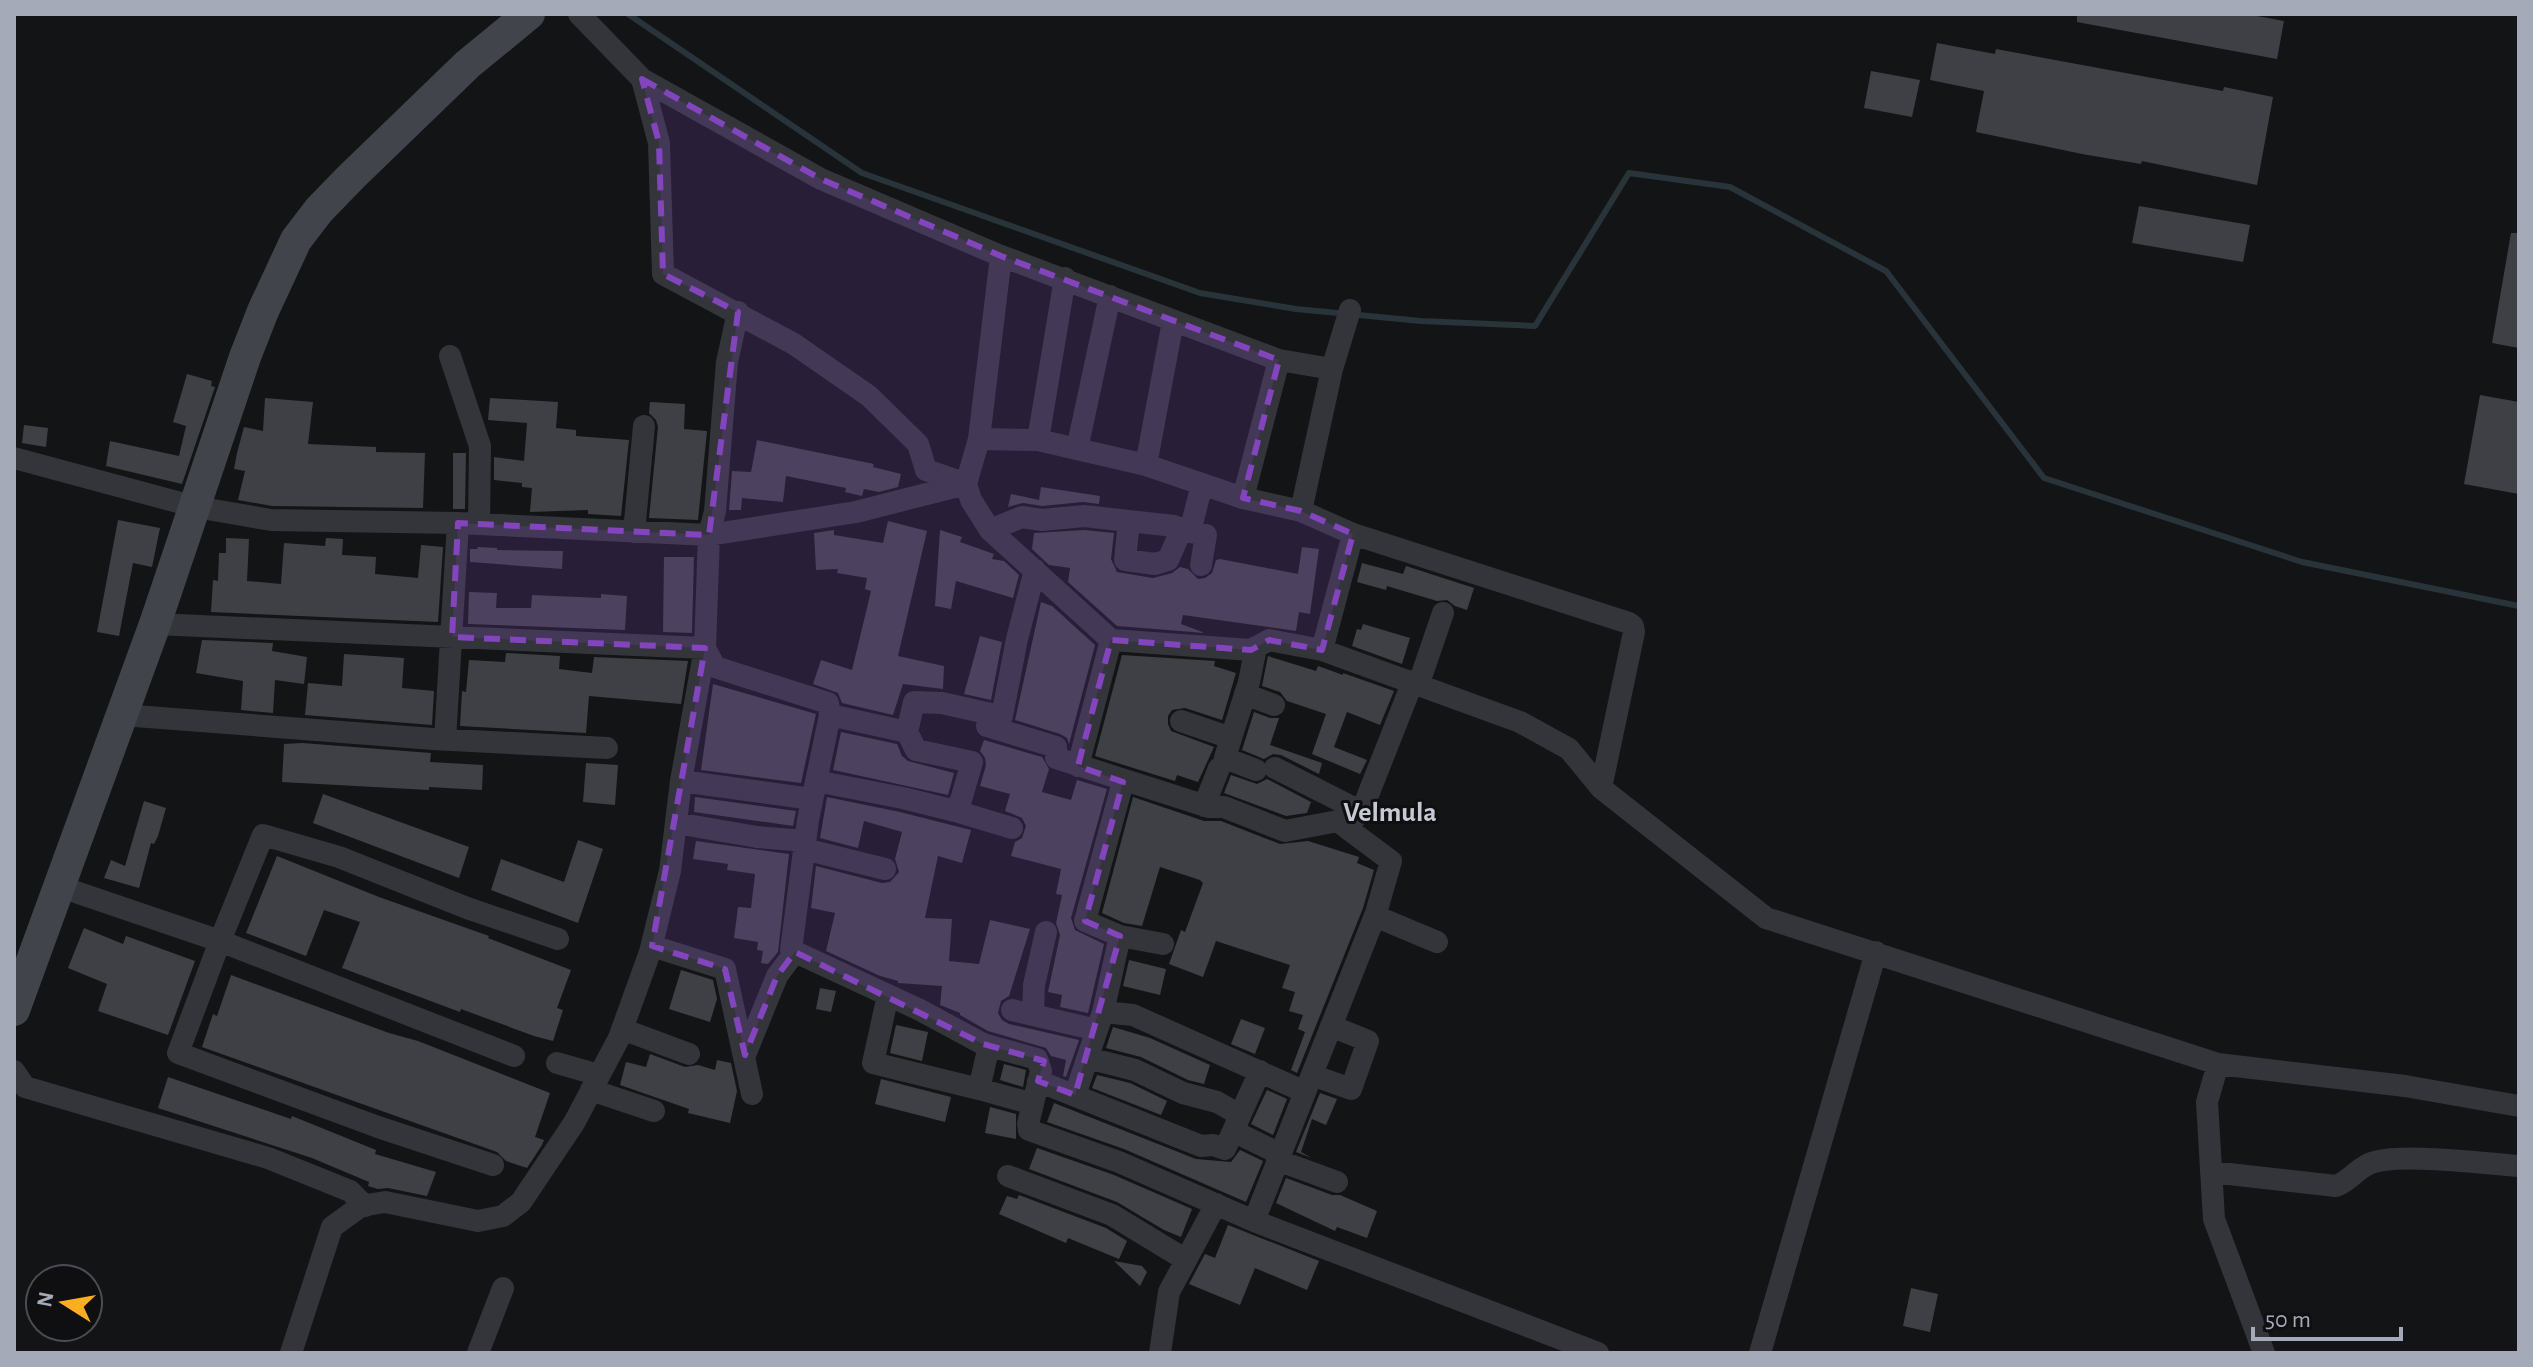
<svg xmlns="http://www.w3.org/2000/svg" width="2533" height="1367" viewBox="0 0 2533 1367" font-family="'Alegreya Sans',sans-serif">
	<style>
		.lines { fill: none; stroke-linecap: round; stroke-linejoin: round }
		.stream { stroke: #29333a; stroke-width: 6 }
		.building { fill: #3f4046 }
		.street { stroke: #34353b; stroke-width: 22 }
		.secondary { stroke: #42444b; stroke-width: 32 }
		.marked { fill: #8345bd; fill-opacity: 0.2; stroke: #8345bd; stroke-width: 6; stroke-dasharray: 16 10; stroke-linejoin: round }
		.labels { text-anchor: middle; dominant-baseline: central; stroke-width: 6; stroke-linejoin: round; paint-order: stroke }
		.quarter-label { font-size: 28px; font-weight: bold; fill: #c5c9d3; stroke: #0f0f11 }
	</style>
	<rect width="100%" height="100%" fill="#131416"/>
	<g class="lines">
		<!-- stream -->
		<path class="stream" d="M628,14L862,173L1200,293L1296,309L1421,321L1535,326L1629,173L1730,187L1886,271L2044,478L2302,562L2519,606"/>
	</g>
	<!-- building -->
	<path class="building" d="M2077,14H2246L2284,21L2277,59L2077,22Z
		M1937,43L1995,54L1996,49L2223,91L2224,87L2273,97L2257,185L2142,161L2141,164L2082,154L1976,132L1984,91L1930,80Z
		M1871,71L1920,80L1912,117L1864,108Z
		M2139,206L2250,225L2243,262L2132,243Z
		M2511,233H2519V348L2492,343Z
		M187,374L212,381L211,386L215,387L182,484L106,466L110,441L179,456L186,426L173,422Z
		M2480,395L2519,402V494L2464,484Z
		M265,398L313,402L308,444L376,447V452L425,453L423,508L272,506L238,500L245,471L234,469L237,453L244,427L263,431Z
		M490,398L558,402L556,428L576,430V436L629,440L621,516L588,514V510L530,512L532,488L522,487V483L494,480V457L524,461L527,423L488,420Z
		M650,402L685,404L684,429L707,431L698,520L649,518L658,427L656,420L649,413Z
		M24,425L48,428L46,447L22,443Z
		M757,440L874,464L873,467L901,474L898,487L879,492L864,489L862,496L845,492L846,488L786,476L783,502L742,498L741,510H729L732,471L751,472Z
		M453,453H466L465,509H453Z
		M1041,487L1100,496L1099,504L1083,502L1042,506L1023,503L1008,507L1011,494L1039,500Z
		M118,520L160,528L152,567L133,563L119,636L97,632Z
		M888,521L927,531L898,656L944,666L943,689L903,684L893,715L842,703L838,693L813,684L821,660L852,670L871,591L865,589L867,578L837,573L838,569L816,570L814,533L834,530V535L883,543Z
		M940,530L962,537L960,542L994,554L992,559L1004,561L1019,575L1013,598L956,581L951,609L935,606Z
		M1084,530L1114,533L1111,559L1117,572L1153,578L1172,573L1180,567L1188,569L1198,579L1205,578L1212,573L1216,560L1220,559L1298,574L1302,547L1319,549L1310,614L1299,612L1296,631L1183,615L1181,624L1205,633L1117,626L1068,582L1070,568L1049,565L1032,549L1034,533Z
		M226,538L249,539L247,581L281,584L284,543L325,546L326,538L343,539L342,555L376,557L375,574L418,578L421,545L443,547L438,622L211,612L213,580L218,581L219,553H226Z
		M478,547L497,548V550L563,551L562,569L470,562V549H477Z
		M664,557H694L692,633L663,632Z
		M1362,563L1403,574L1406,566L1474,588L1467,610L1455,606L1447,600L1437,601L1387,586L1386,590L1357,582Z
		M469,592L497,593L496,608H531L532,595L601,598V594L627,596L625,630L468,624Z
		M1041,602L1052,606L1095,645L1069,744L1067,738L1060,734L1015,720Z
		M1363,624L1410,638L1402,664L1352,646L1357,629L1361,630Z
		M980,636L1002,642L991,700L964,694Z
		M202,640L273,643L272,651L307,657L304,684L275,680L273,713L241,710L243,681L196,673Z
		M506,653L560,656L559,669L592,673L594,657L688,661L681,704L589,696L586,733L460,726L462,691L466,692L469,660L505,662Z
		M344,654L404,658L402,688L434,691L432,725L305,715L308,683L342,686Z
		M1122,655L1215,661L1214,666L1236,673L1222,720L1185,708L1172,710L1168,716V724L1171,731L1214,747L1198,782L1177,775L1175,781L1095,756Z
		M1268,656L1316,671L1318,666L1343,675V673L1394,691L1380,725L1347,712L1334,747L1367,760L1360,774L1312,754L1326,714L1287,701L1280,692L1262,686Z
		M713,684L816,714L801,783L701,770Z
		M1254,712L1270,718H1279L1270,745L1322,763L1319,774L1281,755L1273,754L1264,759L1242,750Z
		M841,732L897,744L902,756L908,761L954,773L948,795L833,770Z
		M984,740L1042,757L1049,769L1042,792L1071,800L1077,780L1107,789L1071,918L1075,930L1104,944L1088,1013L1060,1007L1062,995L1048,992L1060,935L1056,923L1062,895L1056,894L1061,869L1011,856L1015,842L1022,838L1026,826L1022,818L1005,811L1010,794L980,786L986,765L985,758L980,751Z
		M302,743L431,753L430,762L483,765L482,790L429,787V790L282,782L284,744Z
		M586,763L618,765L615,805L583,802Z
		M1231,775L1257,784L1267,779L1311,802L1307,813L1286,816L1224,793Z
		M323,794L469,847L459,878L313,823Z
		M695,797L796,811L793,826L694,812Z
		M827,797L900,812L971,830L962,863L938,856L925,918L952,919L949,961L979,964L990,920L1030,929L1009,996L1001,1001L998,1013L1002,1020L1009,1024L1079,1040L1066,1077L1063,1076L1066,1060L1051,1056L1046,1048L988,1031L960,1015V1013L940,1005L942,986L898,983V981L880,976L826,951L835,913L811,908L816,866L882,883L890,882L899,872L895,859L902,832L864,821L858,848L820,838Z
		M1133,797L1204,821H1221L1280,844L1308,841L1359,857L1357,863L1374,870L1363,908L1297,1073L1291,1070L1305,1032L1298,1029L1303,1015L1289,1011L1295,992L1282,988L1290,965L1216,941L1203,977L1169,964L1181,930L1185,932L1203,883L1200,880L1160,867L1142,926L1124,923L1102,913Z
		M144,801L166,808L158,836L154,844L151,843L139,888L104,878L111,860L125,866Z
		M578,840L603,849L578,923L491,890L501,859L564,882Z
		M696,841L789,854L778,952L768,964L761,963L763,951L757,950L758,942L734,938L738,907L751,908L755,874L727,870L728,864L693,859Z
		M277,856L379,897L489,936L488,938L571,970L557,1008L563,1010L553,1041L534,1036L461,1009L460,1012L342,968L360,922L324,910L306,956L246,933Z
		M84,928L123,944L126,936L195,961L168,1035L98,1011L107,984L68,968Z
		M1129,960L1166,969L1160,995L1123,986Z
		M681,970L713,980L717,999L710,1022L669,1009Z
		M231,975L389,1033L418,1041L550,1093L535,1137L544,1140L542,1145L527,1168L506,1161L497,1152L202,1047L213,1014L217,1016Z
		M820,988L836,991L831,1012L816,1009Z
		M1241,1019L1265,1028L1255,1054L1231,1044Z
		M896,1025L928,1032L922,1061L890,1053Z
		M1113,1027L1150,1038L1210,1065L1204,1084L1188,1080L1141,1057L1106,1048Z
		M650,1054L685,1067L698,1065L715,1070L717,1060L731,1063L737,1091L730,1123L688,1113L689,1109L620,1085L626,1062L646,1067Z
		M1004,1064L1026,1070L1023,1087L1000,1080Z
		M1097,1075L1130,1083L1167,1101L1161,1115L1092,1088Z
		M168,1077L291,1119L292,1116L376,1150L375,1154L436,1172L427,1196L388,1188L378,1189L368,1186L369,1182L312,1158L158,1108Z
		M881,1079L951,1097L945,1122L875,1104Z
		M1267,1090L1287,1099L1273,1135L1251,1124Z
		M1320,1093L1337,1099L1326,1125L1312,1119L1301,1152L1312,1158L1296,1152Z
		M1054,1103L1196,1159L1231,1162L1240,1150L1263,1161L1246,1202L1124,1149L1047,1122Z
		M990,1107L1016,1114V1139L985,1133Z
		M1037,1148L1114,1175L1192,1209L1181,1237L1164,1230L1117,1202L1029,1169Z
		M1286,1178L1332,1195H1340L1377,1211L1367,1238L1337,1227L1335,1231L1276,1203Z
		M1019,1195L1106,1228L1127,1241L1119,1259L1068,1238L1066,1243L999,1214L1007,1196L1017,1199Z
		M1228,1225L1319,1261L1307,1290L1255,1268L1240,1305L1189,1284L1205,1254L1215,1258Z
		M1114,1261L1142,1266L1147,1272L1140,1286Z
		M1911,1288L1938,1294L1930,1332L1903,1326Z"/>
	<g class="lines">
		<!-- street -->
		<path class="street" d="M579,14L642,79L659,143L663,274L794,344L869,396L918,444L926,470L966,484L971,500L990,530L1111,640L1251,650L1269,640L1322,650L1520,722L1569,749L1601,788L1766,918L2218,1064L2207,1102L2214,1219L2264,1353
			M642,79L821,179L1001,256L1279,360L1332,369L1350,310
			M450,356L480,446L479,524
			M979,439L1001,256
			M1038,440L1065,278
			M1077,449L1110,296
			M14,458L196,507L271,520L458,523L709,535L856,512L966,484L979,439L1038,440L1146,465L1243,498L1301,511L1353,534L1629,623L1633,626L1634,632L1601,788
			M1146,465L1173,321
			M1243,498L1279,360
			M1301,511L1332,369
			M1129,521L1125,560L1155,564L1168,560L1177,540L1178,528
			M990,530L1022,517L1042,520L1084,516L1174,526L1190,532L1202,484
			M634,532L644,426
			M1190,532L1206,535L1201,565
			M155,624L705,648L715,667L828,703L830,715L907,732L914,702L942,703L991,714L987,726L1056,747V758L1209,807H1224L1285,831L1338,821L1348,829
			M1322,650L1353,534
			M1419,683L1443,613
			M1245,694L1274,705
			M991,714L1002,716L1017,639L1035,570
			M122,715L433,739L607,748
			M830,715L808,820L791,950L920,1010L983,1044L1037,1059L1041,1071L1028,1124L1029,1130L1119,1162L1254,1221L1598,1353
			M1181,721L1231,738L1249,682L1256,647
			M1231,738L1225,758L1256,770
			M445,740L458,523
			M1078,766L1111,640
			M1275,768L1360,811
			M681,781L812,799
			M816,781L903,798L955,811L961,800L972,762L916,750L907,732
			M1123,782L1085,921L1120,936L1103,1012L1133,1015L1305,1092
			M1204,806L1219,768
			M955,811L1012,828
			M676,823L757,837L805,841
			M804,849L885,869
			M58,886L220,941L178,1053L378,1127L493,1165
			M1375,916L1437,942
			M1120,936L1163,944
			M652,946L725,969L752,1094
			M888,995L873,1063L979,1089L989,1046
			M1012,1010L1097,1030
			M1033,1015L1034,985L1046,932
			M622,1029L689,1054
			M745,1055L777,976L795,952
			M514,1056L220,941L263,835L339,857L467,908L558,939
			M1088,1058L1135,1070L1183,1093L1217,1102L1240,1115
			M557,1063L599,1075
			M2218,1064L2405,1086L2519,1106
			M14,1071L25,1087L268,1158L350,1191L365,1206
			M1312,1075L1351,1089L1368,1041L1331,1026
			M1038,1081L1201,1146L1213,1145L1225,1149L1260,1071
			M979,1089L1033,1104
			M591,1090L654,1111
			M1075,1095L1103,1012
			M1233,1131L1280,1154
			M1277,1160L1337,1182
			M2211,1172L2336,1186C2349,1181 2355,1171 2367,1165C2391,1151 2487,1164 2519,1166
			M1008,1176L1112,1215L1186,1260
			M1254,1221L1376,913L1391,861L1348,829L1366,800L1413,681
			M291,1353L332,1227L361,1206L385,1202L478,1221L503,1216L521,1202L574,1123L619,1038L650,952L670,871L681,781L705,648L709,535L715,511L727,362L738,312
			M478,1353L503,1288
			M1160,1353L1169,1292L1216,1204
			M1760,1353L1876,952"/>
		<!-- secondary -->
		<path class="secondary" d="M14,1010L155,624L245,357L263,311L296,240L319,210L351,177L468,64L529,14"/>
	</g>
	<!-- marked area -->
	<path class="marked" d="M642,79L821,179L1001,256L1279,360L1243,498L1301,511L1353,534L1322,650L1269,640L1251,650L1111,640L1078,766L1123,782L1085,921L1120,936L1075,1095L1038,1081L1044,1061L983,1044L795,952L777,976L745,1055L725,969L652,946L705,648L452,637L458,523L709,535L738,312L663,274L659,143Z"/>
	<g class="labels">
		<!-- quarter labels -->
		<g class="quarter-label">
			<text x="1390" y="813">Velmula</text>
		</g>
	</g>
	<!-- border -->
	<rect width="2533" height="1367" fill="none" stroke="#a4aab7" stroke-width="32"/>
	<!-- north arrow -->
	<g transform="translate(64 1303) rotate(281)"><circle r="38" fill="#0f0f11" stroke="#4b4d53" stroke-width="2"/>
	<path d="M0-6L14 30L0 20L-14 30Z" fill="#ffae22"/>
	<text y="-12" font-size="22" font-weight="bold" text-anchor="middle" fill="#a4aab7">N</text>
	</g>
	<!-- scale -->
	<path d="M2253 1327v12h148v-12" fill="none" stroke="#a4aab7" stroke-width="4"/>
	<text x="2265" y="1327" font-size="24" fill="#a4aab7" stroke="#0f0f11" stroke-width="6" paint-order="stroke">50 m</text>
</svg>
